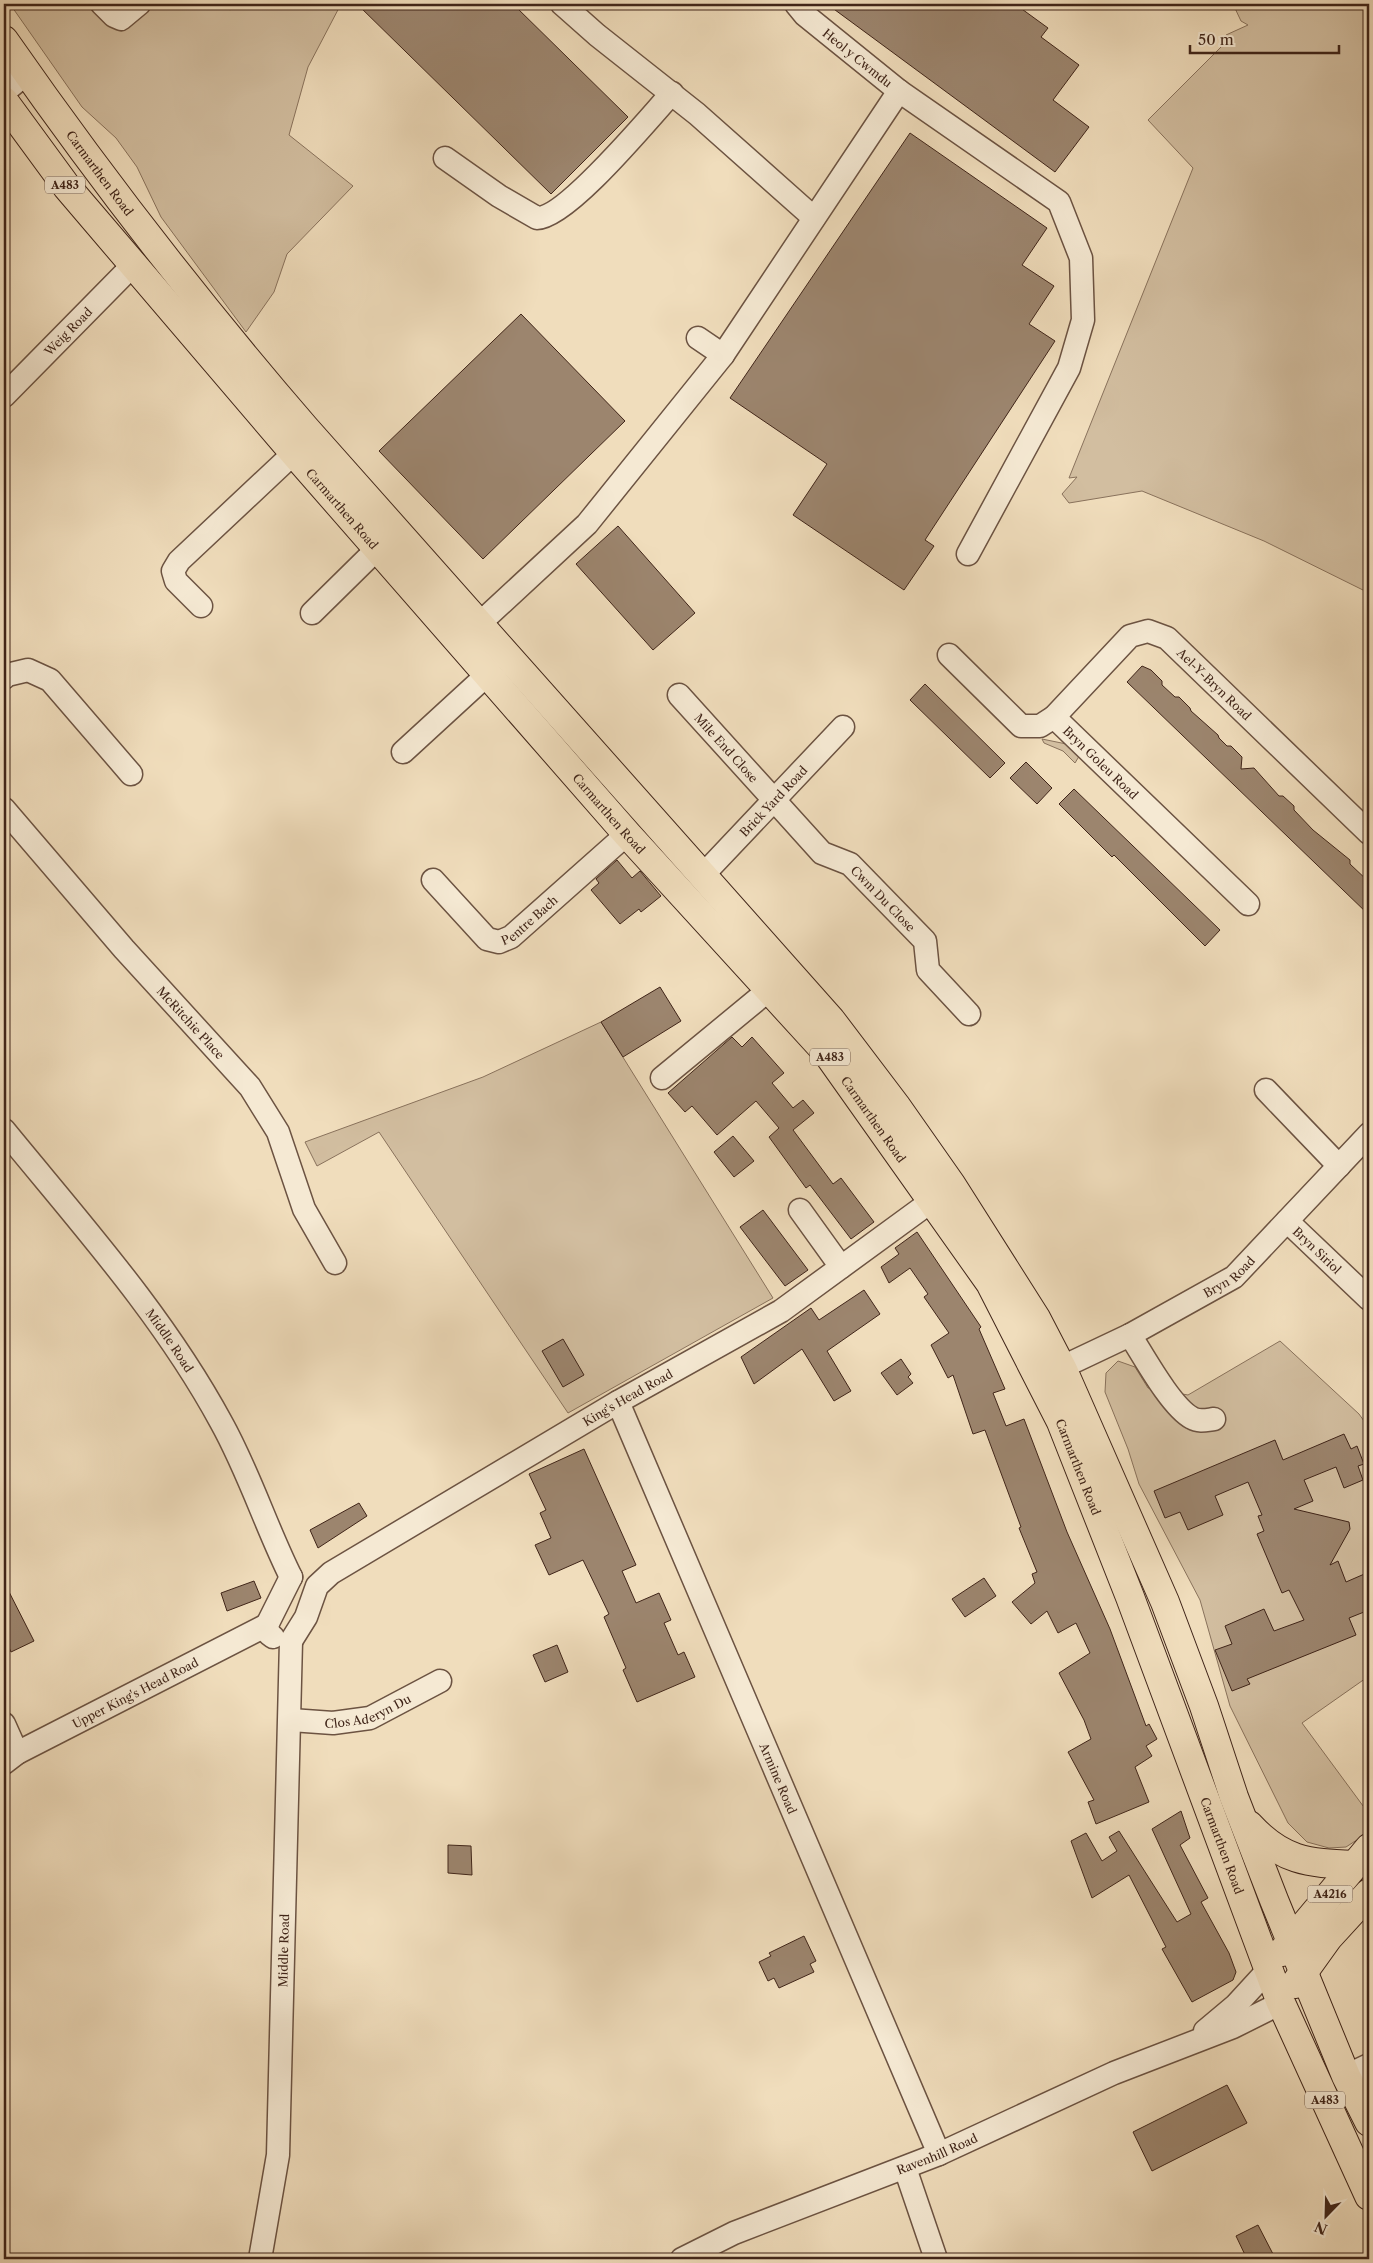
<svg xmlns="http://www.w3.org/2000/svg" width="1373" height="2263" viewBox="0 0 1373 2263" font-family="'Libre Caslon Text',serif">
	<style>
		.green { fill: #d2bea0; stroke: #89725c }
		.building { fill: #9c856e; stroke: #402519 }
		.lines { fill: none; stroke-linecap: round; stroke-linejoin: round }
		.minor-casing { stroke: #6c5342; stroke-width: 25 }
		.major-casing { stroke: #402519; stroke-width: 30 }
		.minor { stroke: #f5e9d3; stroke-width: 22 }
		.major { stroke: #f0ddbc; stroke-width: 28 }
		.labels { text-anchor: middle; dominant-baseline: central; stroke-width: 4; stroke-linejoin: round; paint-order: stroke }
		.shield { fill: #f5e9d3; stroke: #766051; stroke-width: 1 }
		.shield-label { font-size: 11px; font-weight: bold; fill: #402519 }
		.street-label { font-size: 12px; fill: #402519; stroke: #f5e9d3 }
	</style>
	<rect width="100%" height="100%" fill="#f0ddbc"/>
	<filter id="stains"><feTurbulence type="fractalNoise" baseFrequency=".004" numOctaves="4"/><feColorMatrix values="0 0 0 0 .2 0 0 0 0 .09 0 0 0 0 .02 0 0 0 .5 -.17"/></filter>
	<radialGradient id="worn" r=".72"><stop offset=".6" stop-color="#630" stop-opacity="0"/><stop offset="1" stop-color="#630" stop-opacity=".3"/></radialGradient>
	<!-- green -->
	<path class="green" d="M10,4H94L111,22L149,4H159L165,10L171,4H223L230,10L237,4H341L308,67L289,135L353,186L287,254L274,292L246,332L161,217L137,167L116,138L82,107Z
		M1233,4H1369V593L1264,541L1142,491L1069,503L1062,494L1077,477L1069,478L1193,168L1148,120L1223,45L1226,35L1248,25L1241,21Z
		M1042,739L1081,747V753L1075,763L1063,751L1044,743Z
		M601,1022L773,1298L568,1413L379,1132L317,1166L305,1142L483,1077Z
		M1280,1341L1359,1414L1369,1428V1676L1302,1723L1369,1814V1829L1363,1836L1346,1847L1329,1848L1307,1842L1288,1823L1230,1706L1200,1600L1139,1484L1128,1449L1105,1392L1106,1373L1118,1361L1135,1367L1148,1388L1188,1395Z"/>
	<!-- building -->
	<path class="building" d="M357,4H513L628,117L551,194Z
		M827,4H1015L1048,28L1041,37L1079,65L1053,100L1089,127L1055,172Z
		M910,133L1047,228L1022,265L1054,286L1029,324L1055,341L925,540L934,546L904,590L793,515L827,464L730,398Z
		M521,314L625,421L483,559L379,451Z
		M618,526L695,613L653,650L576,564Z
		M1142,666L1151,670L1162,681V685L1175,697H1179L1190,708L1191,711L1218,735L1219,738L1227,746H1231L1242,757L1241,769L1254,768L1279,796H1283L1294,806V810L1313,830L1350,860V864L1369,882V915L1127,682Z
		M925,684L1005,763L990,778L910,700Z
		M1026,762L1052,788L1037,804L1010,778Z
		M1074,789L1220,930L1205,946L1114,855L1112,857L1059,804Z
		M617,860L632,878L640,871L661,896L641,912L639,909L620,924L591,890L599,883L596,879Z
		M660,987L681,1021L623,1057L601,1022Z
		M732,1037L742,1047L752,1037L784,1073L772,1083L793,1108L803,1100L814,1113L793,1130L833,1184L841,1178L874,1222L851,1239L810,1185L806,1188L769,1137L779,1128L756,1101L717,1135L692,1106L685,1112L668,1093Z
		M733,1136L754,1161L734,1177L714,1152Z
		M763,1210L808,1270L785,1286L740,1227Z
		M917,1232L981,1327L979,1329L1005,1389L993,1393L1006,1426L1024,1419L1067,1532L1110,1629L1146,1726L1149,1724L1157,1739L1146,1746L1152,1756L1135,1767L1149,1802L1096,1824L1088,1802L1094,1800L1068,1752L1091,1739L1084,1720L1059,1673L1090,1653L1076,1623L1058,1633L1047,1611L1031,1624L1012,1602L1035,1583L1032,1574L1037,1572L1019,1528L1021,1527L985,1430L973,1434L953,1375L948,1378L931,1345L949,1333L924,1297L928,1294L910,1268L889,1283L881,1267L899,1254L895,1248Z
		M864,1290L880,1314L827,1351L851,1391L834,1401L802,1349L754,1384L741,1357L811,1308L819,1320Z
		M563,1339L584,1375L563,1387L542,1351Z
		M901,1359L911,1374L908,1377L913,1383L897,1395L881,1373Z
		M1344,1434L1351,1449L1357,1446L1364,1464L1358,1466L1363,1480L1344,1488L1336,1467L1304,1480L1313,1501L1294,1509L1349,1522L1350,1529L1330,1565L1338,1561L1346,1582L1369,1572V1610L1349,1618L1356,1635L1247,1679L1250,1684L1232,1691L1215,1650L1232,1644L1225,1626L1264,1609L1274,1631L1304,1620L1289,1590L1282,1593L1257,1534L1264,1531L1258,1516L1262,1515L1248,1482L1215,1496L1223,1515L1188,1530L1180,1512L1165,1518L1154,1491L1275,1440L1283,1460Z
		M584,1449L636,1565L622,1571L636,1603L659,1593L671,1620L664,1623L678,1655L684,1652L695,1677L637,1702L623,1670L626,1668L604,1617L609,1614L583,1560L549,1575L535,1545L551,1538L540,1513L546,1510L529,1474Z
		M359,1503L367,1516L318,1548L310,1530Z
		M984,1578L996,1596L965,1617L952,1599Z
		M254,1581L261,1598L227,1611L221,1593Z
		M4,1582L34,1641L11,1652L4,1637Z
		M557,1645L568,1672L545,1682L533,1655Z
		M1181,1811L1190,1838L1180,1845L1208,1898L1201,1902L1229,1953L1236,1972L1233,1980L1192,2002L1162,1949L1166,1947L1129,1875L1092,1898L1071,1841L1086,1833L1102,1861L1117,1851L1109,1837L1119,1831L1177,1922L1191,1914L1152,1829Z
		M448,1845L471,1846L472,1875L448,1873Z
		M804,1936L816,1961L810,1964L814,1972L779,1988L774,1978L768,1981L759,1962L771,1956L769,1953Z
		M1227,2085L1247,2123L1152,2171L1133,2132Z
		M1258,2225L1273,2254L1264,2259H1247L1236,2236Z"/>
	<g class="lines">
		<defs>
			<g id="minor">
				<path d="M102,4L114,16L121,19L139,4"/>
				<path d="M562,4L597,35L697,114L814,218"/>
				<path id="s1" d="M796,4L805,15L899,91L1059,202L1081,258L1083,320L1069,368L968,554"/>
				<path d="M4,92L27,73"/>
				<path d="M445,158L499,196L537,218C567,218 649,118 672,93"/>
				<path d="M698,338L723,355"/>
				<path id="s2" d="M4,396L133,265"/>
				<path d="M201,606L176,581L173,571L179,561L294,453"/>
				<path d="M312,613L377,549"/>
				<path d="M479,624L587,524L723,355L899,91"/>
				<path id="s3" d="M949,655L1021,726H1040L1054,717L1248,904"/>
				<path d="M4,678L7,675L28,670L50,680L131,774"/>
				<path id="s4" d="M679,695L822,853L850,864L925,941L928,970L969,1014"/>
				<path id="s5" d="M1054,717L1130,636L1148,631L1167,638L1369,833"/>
				<path d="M403,752L488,674"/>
				<path id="s6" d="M4,809L124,949L250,1087L278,1132L304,1209L335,1263"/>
				<path id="s7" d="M703,875L843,727"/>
				<path id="s8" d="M433,880L487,939L499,942L511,937L627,834"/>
				<path d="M662,1078L770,989"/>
				<path d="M1266,1090L1339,1166"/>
				<path id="s9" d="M4,1130C80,1223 163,1315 221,1422C249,1472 266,1527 291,1577"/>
				<path d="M800,1210L841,1267"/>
				<path id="s10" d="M1287,1221L1369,1299"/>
				<path d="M1130,1335C1143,1355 1171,1407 1192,1418C1199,1422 1206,1420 1214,1419"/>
				<path id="s11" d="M1063,1370L1073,1362L1130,1335L1234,1277L1369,1134"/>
				<path id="s12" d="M618,1402L939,2154"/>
				<path d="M273,1637L269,1634L267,1625L291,1577"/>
				<path id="s13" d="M291,1641L306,1617L317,1586L331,1573L618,1402L781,1311L933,1200"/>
				<path id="s14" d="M291,1720L333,1723L370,1718L440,1681"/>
				<path d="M4,1724L17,1753"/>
				<path id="s15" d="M4,1763L17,1753L267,1625"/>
				<path d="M1205,2031L1236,2005L1269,1969"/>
				<path d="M1346,2076L1369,2065"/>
				<path d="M905,2168L936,2259"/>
				<path id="s16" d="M260,2259L278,2155L291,1641"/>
				<path id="s17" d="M682,2259L734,2233L939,2154L1114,2073L1233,2027L1281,2003"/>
			</g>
			<g id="major">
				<path id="s18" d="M4,40C98,175 198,304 305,428L831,1020L897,1107L951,1184L1036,1318L1063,1370L1165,1602L1204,1706L1234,1797L1274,1900L1346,2076L1369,2122"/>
				<path id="s19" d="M4,101L67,187L294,453L627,834L827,1053L990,1283L1061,1422L1130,1597L1281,2003L1369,2196"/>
				<path d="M1249,1825C1282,1861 1307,1863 1354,1865"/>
				<path d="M1282,1952L1369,1848"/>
				<path d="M1295,1984L1328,1938L1369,1893"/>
			</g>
		</defs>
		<!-- minor casing -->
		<use href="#minor" class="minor-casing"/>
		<!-- major casing -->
		<use href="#major" class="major-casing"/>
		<!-- minor -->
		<use href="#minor" class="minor"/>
		<!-- major -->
		<use href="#major" class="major"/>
	</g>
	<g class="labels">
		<!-- shield labels -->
		<g class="shield">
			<rect x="45" y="176.5" width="40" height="17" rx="4"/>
			<rect x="810" y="1048.5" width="40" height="17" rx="4"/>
			<rect x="1307.5" y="1885.5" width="45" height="17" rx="4"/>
			<rect x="1305" y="2091.5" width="40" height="17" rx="4"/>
		</g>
		<g class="shield-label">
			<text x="65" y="185">A483</text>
			<text x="830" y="1057">A483</text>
			<text x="1330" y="1894">A4216</text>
			<text x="1325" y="2100">A483</text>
		</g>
		<!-- street labels -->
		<g class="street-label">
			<text stroke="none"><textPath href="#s1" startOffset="82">Heol y Cwmdu</textPath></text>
			<text stroke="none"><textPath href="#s18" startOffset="164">Carmarthen Road</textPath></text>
			<text stroke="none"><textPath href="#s2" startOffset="91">Weig Road</textPath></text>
			<text stroke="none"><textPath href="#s19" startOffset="530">Carmarthen Road</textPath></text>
			<text stroke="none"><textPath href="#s5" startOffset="216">Ael-Y-Bryn Road</textPath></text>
			<text stroke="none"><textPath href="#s4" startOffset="71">Mile End Close</textPath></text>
			<text stroke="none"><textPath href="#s3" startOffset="202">Bryn Goleu Road</textPath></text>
			<text stroke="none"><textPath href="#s7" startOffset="102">Brick Yard Road</textPath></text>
			<text stroke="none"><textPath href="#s19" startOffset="935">Carmarthen Road</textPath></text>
			<text stroke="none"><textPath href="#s4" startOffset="291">Cwm Du Close</textPath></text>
			<text stroke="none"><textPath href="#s8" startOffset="130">Pentre Bach</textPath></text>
			<text stroke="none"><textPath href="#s6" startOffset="284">McRitchie Place</textPath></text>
			<text stroke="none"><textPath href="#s19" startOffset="1340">Carmarthen Road</textPath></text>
			<text stroke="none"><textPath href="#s10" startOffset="42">Bryn Siriol</textPath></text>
			<text stroke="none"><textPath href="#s11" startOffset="191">Bryn Road</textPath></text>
			<text stroke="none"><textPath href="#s9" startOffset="268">Middle Road</textPath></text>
			<text stroke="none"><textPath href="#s13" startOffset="425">King's Head Road</textPath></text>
			<text stroke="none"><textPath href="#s19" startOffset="1745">Carmarthen Road</textPath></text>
			<text stroke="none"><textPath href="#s15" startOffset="149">Upper King's Head Road</textPath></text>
			<text stroke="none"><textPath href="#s14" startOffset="79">Clos Aderyn Du</textPath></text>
			<text stroke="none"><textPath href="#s12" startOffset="409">Armine Road</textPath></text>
			<text stroke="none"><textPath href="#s19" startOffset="2150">Carmarthen Road</textPath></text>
			<text stroke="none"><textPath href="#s16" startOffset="310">Middle Road</textPath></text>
			<text stroke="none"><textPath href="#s17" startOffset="276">Ravenhill Road</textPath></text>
		</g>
	</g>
	<!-- margin -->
	<rect width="1373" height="2263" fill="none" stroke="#f0ddbc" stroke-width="20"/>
	<rect x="5" y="5" width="1363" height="2253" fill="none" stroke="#402519" stroke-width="2.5"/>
	<rect x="10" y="10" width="1353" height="2243" fill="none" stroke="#402519"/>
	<!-- north arrow -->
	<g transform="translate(1326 2216) rotate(203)" stroke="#f5e9d3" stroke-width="4" paint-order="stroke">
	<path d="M0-4L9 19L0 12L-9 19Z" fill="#402519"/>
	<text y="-8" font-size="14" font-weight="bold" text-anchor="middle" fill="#402519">N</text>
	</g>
	<!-- scale -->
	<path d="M1190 45v8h149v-8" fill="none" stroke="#402519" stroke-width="2.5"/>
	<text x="1198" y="45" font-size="15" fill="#402519" stroke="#f5e9d3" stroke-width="4" paint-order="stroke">50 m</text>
	<rect width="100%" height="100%" filter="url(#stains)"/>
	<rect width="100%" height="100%" fill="url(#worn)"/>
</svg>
